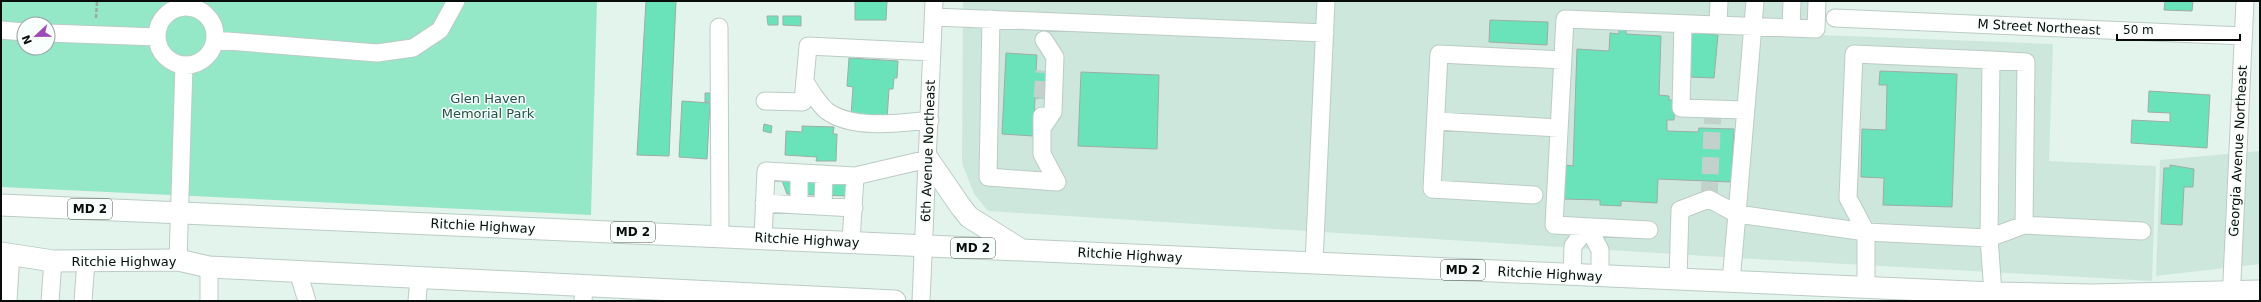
<svg xmlns="http://www.w3.org/2000/svg" width="2261" height="302" viewBox="0 0 2261 302" font-family="'DejaVu Sans',sans-serif">
	<style>
		.built { fill: #cee7dc }
		.green { fill: #94e8c8; fill-rule: evenodd }
		.building { fill: #6ae3ba; stroke: #9dada6 }
		.lines { fill: none; stroke-linecap: round; stroke-linejoin: round }
		.minor-tunnel { stroke: #c2d1cb; stroke-width: 17; stroke-dasharray: 17 8; stroke-linecap: butt }
		.minor-casing { stroke: #bbccc4; stroke-width: 19 }
		.major-casing { stroke: #bbccc4; stroke-width: 23 }
		.path { stroke: #9daaa5; stroke-width: 2.5; stroke-dasharray: 4 2; stroke-linecap: butt }
		.minor { stroke: #fff; stroke-width: 17 }
		.major { stroke: #fff; stroke-width: 21 }
		.labels { text-anchor: middle; dominant-baseline: central; stroke-width: 3; stroke-linejoin: round; paint-order: stroke }
		.shield { fill: #f8fffc; stroke: #505653; stroke-width: 1 }
		.shield-label { font-size: 12px; font-weight: bold; fill: #080d0b }
		.street-label { font-size: 13px; fill: #080d0b; stroke: #f8fffc }
		.park-label { font-size: 13px; fill: #215443; stroke: #f8fffc }
	</style>
	<rect width="100%" height="100%" fill="#e3f4ed"/>
	<!-- built -->
	<path class="built" d="M963,1H1823L1821,35L2053,44L2049,161L2156,166L2152,281L1737,258L988,211L974,194L962,163Z
		M2260,151V264L2156,276L2160,160Z"/>
	<!-- green -->
	<path class="green" d="M1,1H597L591,215L1,187ZM24,24H48V48H24Z"/>
	<!-- building -->
	<path class="building" d="M646,1H676L669,156L637,155Z
		M855,1H887L886,20H855Z
		M2165,1H2193L2192,11L2164,10Z
		M767,16H778V25H768Z
		M783,16H801V26L783,25Z
		M1490,20L1548,22L1547,45L1489,42Z
		M1619,30H1626V34L1661,36L1659,95L1669,96V100H1675L1674,120H1667V131L1698,132L1699,128L1734,129L1731,182L1658,179L1657,203L1621,201V206L1600,205V200L1563,199L1566,165L1573,166L1577,49L1609,51L1610,33L1619,34Z
		M1691,32L1718,35L1714,78L1689,77Z
		M1006,53L1037,55L1036,71L1052,72L1051,98H1035L1033,136L1002,134Z
		M849,58L898,61L897,78H894L893,89H889L887,119L851,116L853,87L847,86Z
		M1880,71L1957,74L1952,207L1883,205L1884,178L1861,177L1862,129L1886,130L1887,85H1879Z
		M1081,72L1159,75L1157,149L1078,146Z
		M2149,91L2210,95L2207,148L2131,143L2132,120L2170,122V113L2148,112Z
		M705,93H710V102H705Z
		M682,101L710,103L707,159L679,157Z
		M764,124L772,126L771,133L763,131Z
		M802,126L834,127L833,134H837L836,161H816L817,157L785,155L786,131L802,132Z
		M2170,165L2194,169L2193,187H2184L2182,225L2161,224L2164,168H2170Z
		M781,178L847,181V196L787,194Z"/>
	<g class="lines">
		<!-- minor-tunnel -->
		<path class="minor-tunnel" d="M1042,98L1044,71
			M1709,199L1713,109"/>
		<defs>
			<path id="minor" d="M1755,1L1737,214L1866,232
				M157 36a29 29 0 1 1 58 0a29 29 0 1 1-58 0Z
				M934,17L1325,33
				M1835,18L2243,36
				M991,19L988,177L1057,182
				M1683,24L1681,108L1745,110
				M1718,25L1719,1
				M719,27L720,236
				M1791,28L1792,1
				M1,30L24,32
				M48,33L157,37
				M215,40L377,53L413,48L440,30L456,1
				M805,82C811,91 818,104 827,111C853,130 900,123 930,120
				M765,101L803,102L808,46L932,52
				M1042,116V154L1057,182
				M1436,121L1559,128
				M1042,128L1053,112L1055,57L1044,40
				M1534,195L1432,189L1439,54L1563,60
				M764,203L854,208
				M799,205V173
				M823,206L824,174
				M2024,225L2026,62L1991,60L1989,238L2024,225L2142,231
				M1649,230L1554,225L1565,19L1816,29L1817,1
				M1866,232L1848,198L1854,54L1991,60
				M763,238L766,171L855,176L928,159
				M851,242L855,176
				M178,260L184,65
				M1314,263L1326,1
				M209,267V301
				M298,272L307,301
				M1572,274L1573,246L1588,227L1600,250V276
				M1678,279L1680,210L1709,199L1737,214L1731,282
				M1866,288V232L1989,238L1993,293
				M8,301L11,253
				M50,301L53,261
				M83,301L86,262
				M417,301L419,278
				M583,301L584,285
				M921,301L934,1
				M2231,301L2245,1"/>
			<path id="major" d="M928,159L961,207L969,217L1020,249
				M1,205L1993,293L2092,295L2260,291
				M1,253L53,261L178,260L209,267L895,301"/>
		</defs>
		<!-- minor casing -->
		<use href="#minor" class="minor-casing"/>
		<!-- major casing -->
		<use href="#major" class="major-casing"/>
		<!-- path -->
		<path class="path" d="M96,18L97,1"/>
		<!-- minor -->
		<use href="#minor" class="minor"/>
		<!-- major -->
		<use href="#major" class="major"/>
	</g>
	<g class="labels">
		<!-- shield labels -->
		<g class="shield">
			<rect x="68" y="199" width="44" height="20" rx="3"/>
			<rect x="611" y="222" width="44" height="20" rx="3"/>
			<rect x="951" y="238" width="44" height="20" rx="3"/>
			<rect x="1441" y="260" width="44" height="20" rx="3"/>
		</g>
		<g class="shield-label">
			<text x="90" y="209">MD 2</text>
			<text x="633" y="232">MD 2</text>
			<text x="973" y="248">MD 2</text>
			<text x="1463" y="270">MD 2</text>
		</g>
		<!-- street labels -->
		<g class="street-label">
			<text transform="translate(2039 27) rotate(3)">M Street Northeast</text>
			<text transform="translate(928 151) rotate(-88)">6th Avenue Northeast</text>
			<text transform="translate(2238 151) rotate(-87)">Georgia Avenue Northeast</text>
			<text transform="translate(483 226) rotate(3)">Ritchie Highway</text>
			<text transform="translate(807 240) rotate(3)">Ritchie Highway</text>
			<text transform="translate(1130 255) rotate(3)">Ritchie Highway</text>
			<text x="124" y="261">Ritchie Highway</text>
			<text transform="translate(1550 274) rotate(3)">Ritchie Highway</text>
		</g>
		<!-- park labels -->
		<g class="park-label">
			<text x="488" y="98">Glen Haven<tspan x="488" dy="15">Memorial Park</tspan></text>
		</g>
	</g>
	<!-- border -->
	<rect width="2261" height="302" fill="none" stroke="#080d0b" stroke-width="4"/>
	<!-- north arrow -->
	<g transform="translate(36 36) rotate(248)"><circle r="19" fill="#f8fffc" stroke="#989e9c"/>
	<path d="M0-3L7 15L0 10L-7 15Z" fill="#a04ab8"/>
	<text y="-6" font-size="11" font-weight="bold" text-anchor="middle" fill="#080d0b">N</text>
	</g>
	<!-- scale -->
	<path d="M2117 34v6h123v-6" fill="none" stroke="#080d0b" stroke-width="2"/>
	<text x="2123" y="34" font-size="12" fill="#080d0b" stroke="#f8fffc" stroke-width="3" paint-order="stroke">50 m</text>
</svg>
